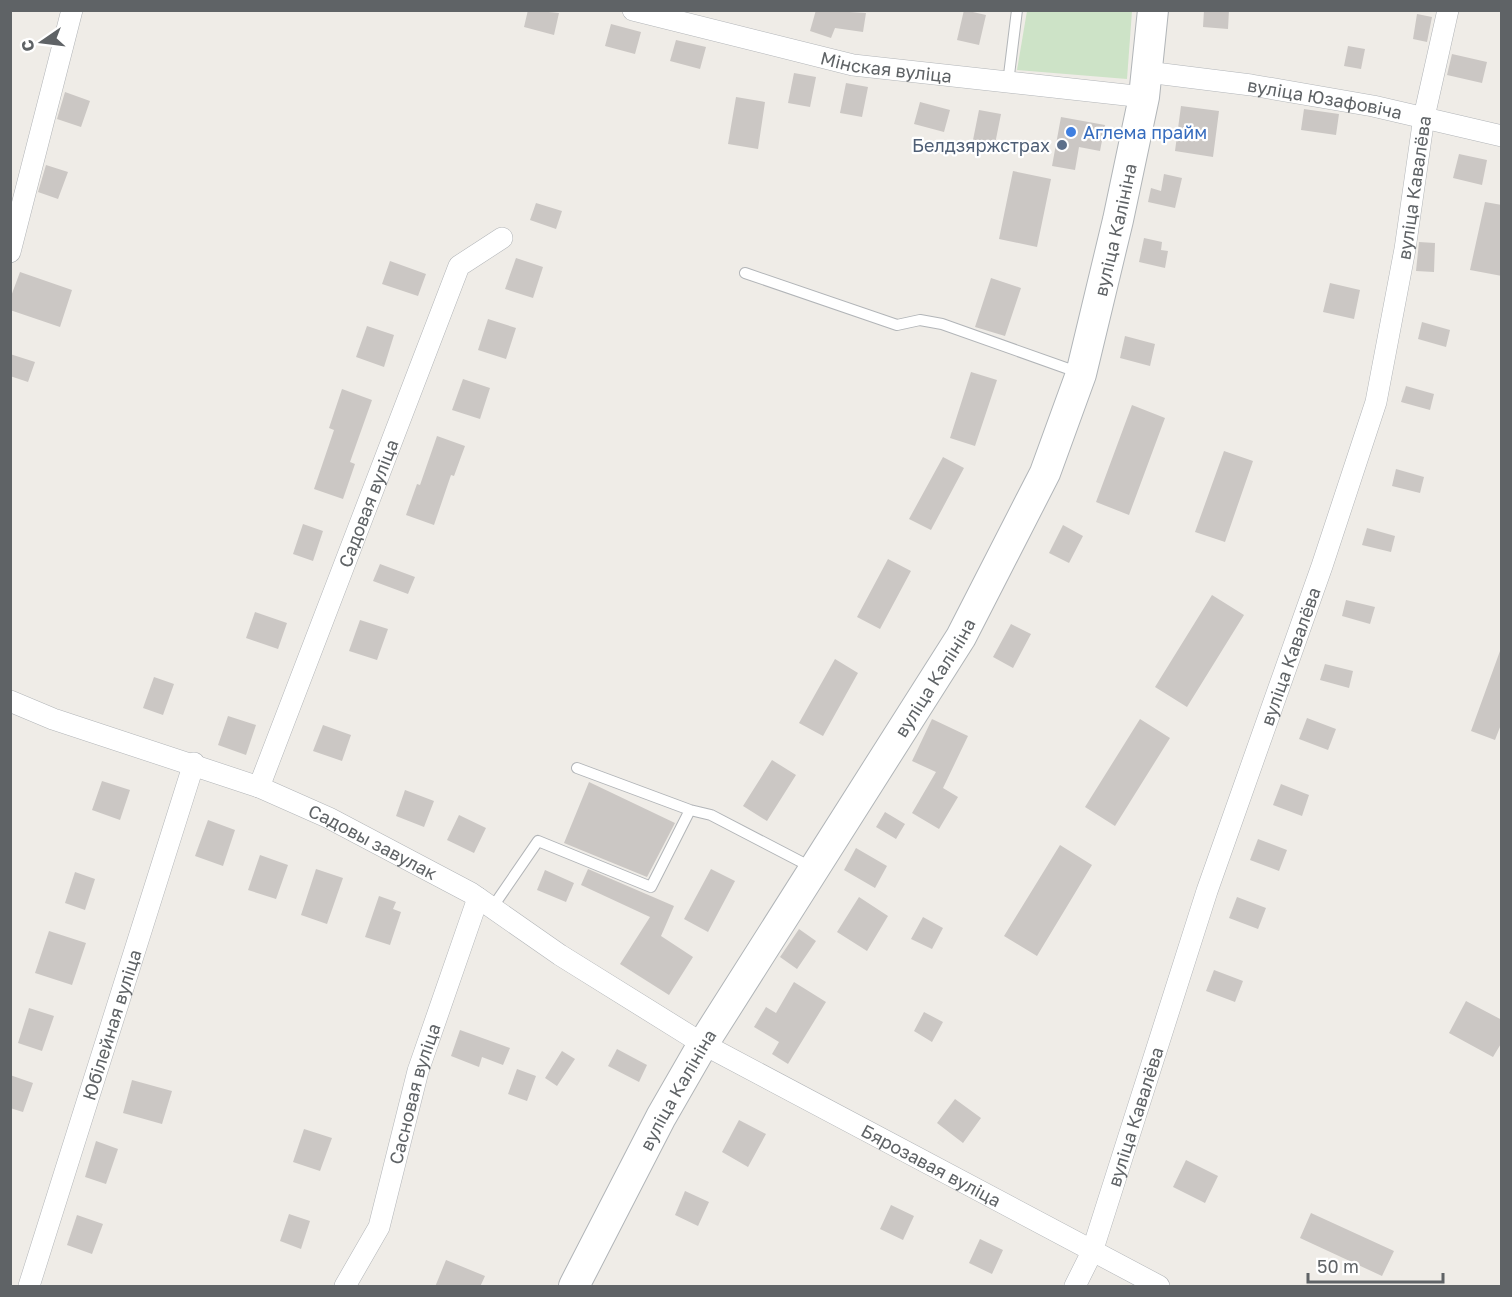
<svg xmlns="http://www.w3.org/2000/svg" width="1512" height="1297" viewBox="0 0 1512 1297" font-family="'Golos Text',sans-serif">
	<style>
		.green { fill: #cde3c7 }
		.building { fill: #cbc7c4 }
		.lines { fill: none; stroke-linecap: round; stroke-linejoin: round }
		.lane-casing { stroke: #b2b5b8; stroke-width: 12 }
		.street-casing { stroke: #b2b5b8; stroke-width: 22 }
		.secondary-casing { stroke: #b1b5b8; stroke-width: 32 }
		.lane { stroke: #fff; stroke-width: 10 }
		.street { stroke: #fff; stroke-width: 21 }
		.secondary { stroke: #fff; stroke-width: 30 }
		.shop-dot { fill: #3f7fe0; stroke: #fff; stroke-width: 2 }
		.service-dot { fill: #5c6f8a; stroke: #fff; stroke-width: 2 }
		.labels { text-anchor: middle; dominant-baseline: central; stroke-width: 4.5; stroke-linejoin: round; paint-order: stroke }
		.street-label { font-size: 18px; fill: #5f6366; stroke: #fff }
		.shop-label { font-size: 18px; fill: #366cbe; stroke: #fff; text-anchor: start }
		.service-label { font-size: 18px; fill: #4e5e75; stroke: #fff; text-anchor: end }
	</style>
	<rect width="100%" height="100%" fill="#efece7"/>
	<!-- green -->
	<path class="green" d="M1027,11H1132L1127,79L1017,70Z"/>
	<!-- building -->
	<path class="building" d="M528,10L559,13L554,35L524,27Z
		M816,10L866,13L863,32L835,28L831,38L810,31Z
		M964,10L986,15L979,45L957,40Z
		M1204,10H1229L1228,29L1203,27Z
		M1417,14L1432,17L1427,42L1413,39Z
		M611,24L641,32L635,54L605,46Z
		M676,40L706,47L700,69L670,61Z
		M1348,46L1365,49L1361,69L1344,66Z
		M1452,54L1487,62L1482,83L1447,75Z
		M794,73L816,77L810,107L788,103Z
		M846,83L868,87L862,117L840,113Z
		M65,92L90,101L81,127L57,119Z
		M736,97L765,102L758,149L728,144Z
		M920,102L950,110L944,132L914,124Z
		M1181,106L1219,111L1213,157L1175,151Z
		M1304,109L1339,114L1336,135L1301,130Z
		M979,110L1001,114L995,144L973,140Z
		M1061,117L1105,125L1100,151L1079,147L1075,170L1052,166Z
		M1459,154L1487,160L1482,185L1453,178Z
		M46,165L68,172L58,199L38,192Z
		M1013,171L1051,179L1037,247L999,239Z
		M1164,174L1182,178L1175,208L1148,202L1151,188L1161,191Z
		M1485,202L1502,205V276L1470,270Z
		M536,203L562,211L556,229L530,220Z
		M1144,238L1162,242L1161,250L1168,251L1165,268L1139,262Z
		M1419,242L1435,243L1434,272L1416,271Z
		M516,258L543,267L533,298L505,289Z
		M390,261L426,274L418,296L382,284Z
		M20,272L72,290L60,327L10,310V299Z
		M991,278L1021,288L1005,336L975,327Z
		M1330,283L1360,290L1354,319L1323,312Z
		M488,319L516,328L506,359L478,350Z
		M1422,322L1450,330L1446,347L1418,339Z
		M367,326L394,335L384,367L356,357Z
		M1125,336L1155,344L1150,366L1120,358Z
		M10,354L35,362L28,382L10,376Z
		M971,372L997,380L975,446L950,438Z
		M463,379L490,388L480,419L452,410Z
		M1406,386L1434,394L1430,410L1401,402Z
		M342,389L372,400L350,462L355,464L343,499L314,489L334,430L329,428Z
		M1132,405L1165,418L1129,515L1096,502Z
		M437,436L465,446L454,476L451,475L434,525L406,515L417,484L420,485Z
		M1224,451L1253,461L1225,542L1195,532Z
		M943,457L964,468L931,530L909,519Z
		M1396,469L1424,477L1420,493L1392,486Z
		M303,524L323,531L313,561L293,554Z
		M1063,525L1083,536L1069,563L1049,553Z
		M1367,528L1395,536L1391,552L1362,545Z
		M888,559L911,571L880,629L857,617Z
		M380,564L415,577L408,594L373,581Z
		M1212,595L1244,615L1187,707L1155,687Z
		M1346,600L1375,607L1370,624L1342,616Z
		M255,612L287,623L278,649L246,638Z
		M360,620L388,629L377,660L349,651Z
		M1011,624L1031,634L1013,668L993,657Z
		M1500,651L1502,722L1495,740L1471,731Z
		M835,659L858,673L823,736L799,723Z
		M1325,664L1353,671L1349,688L1320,680Z
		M154,677L174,684L163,715L143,708Z
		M228,716L256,725L246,755L218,745Z
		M1307,718L1336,729L1328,750L1299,739Z
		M932,719L968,736L943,788L958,797L939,829L912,813L936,772L912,761Z
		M1140,719L1170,738L1115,826L1085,807Z
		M323,725L351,735L342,761L313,751Z
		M772,760L796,775L767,821L743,806Z
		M102,781L130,790L120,820L92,810Z
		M589,782L675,823L647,877L564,843Z
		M1281,784L1309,795L1302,816L1273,805Z
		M405,790L434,801L424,827L396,816Z
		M885,812L905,824L896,839L876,827Z
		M459,815L486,828L474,853L447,840Z
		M208,820L235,830L223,866L195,856Z
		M1258,839L1287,850L1279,871L1250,860Z
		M1060,845L1092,865L1037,956L1004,936Z
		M856,848L887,866L875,888L844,870Z
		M260,855L288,865L276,899L248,890Z
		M316,869L343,878L327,924L301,915Z
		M588,869L674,906L661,936L693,957L669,995L620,964L650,917L581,885Z
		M711,869L735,881L708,932L684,919Z
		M545,870L574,883L566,902L537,890Z
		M75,872L95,879L85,910L65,903Z
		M379,896L396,902L393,909L401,912L390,945L365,937Z
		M859,897L888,916L867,951L837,932Z
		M1237,897L1266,908L1258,929L1229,918Z
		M923,917L943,928L932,949L911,939Z
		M799,929L816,941L797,969L780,957Z
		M49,931L86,943L72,985L35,973Z
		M1214,970L1243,981L1235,1002L1206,991Z
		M794,982L826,1002L788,1064L772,1054L779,1042L754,1027L766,1007L776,1013Z
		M1466,1001L1502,1020V1042L1493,1057L1449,1033Z
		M29,1008L54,1016L42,1051L18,1043Z
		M924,1012L943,1022L932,1042L914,1031Z
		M460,1030L510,1048L503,1065L482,1057L479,1067L451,1056Z
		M617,1049L647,1065L639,1082L608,1066Z
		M562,1051L575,1059L557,1086L545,1078Z
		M517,1069L536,1076L527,1101L508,1094Z
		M10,1075L33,1083L23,1112L10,1108Z
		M132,1080L172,1091L162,1124L123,1113Z
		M955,1099L981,1118L963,1143L937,1123Z
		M739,1120L766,1134L748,1167L722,1152Z
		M304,1129L332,1138L320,1171L293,1162Z
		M96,1141L118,1149L106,1184L85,1177Z
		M1186,1160L1218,1176L1205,1203L1173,1187Z
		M685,1191L709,1202L698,1226L675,1215Z
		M891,1205L914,1216L903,1240L880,1229Z
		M1311,1213L1394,1251L1382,1276L1300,1238Z
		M289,1214L310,1221L301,1249L280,1241Z
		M77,1215L103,1224L92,1254L67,1245Z
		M980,1239L1003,1250L992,1274L969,1263Z
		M446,1260L485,1276L480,1287H435Z"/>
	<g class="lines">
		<defs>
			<path id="lane" d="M1008,83L1017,10
				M745,273L897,325L920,320L942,324L1080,373
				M577,768L690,810L711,815L813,868
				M492,908L538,841L651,887L690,810"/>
			<g id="street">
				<path id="s1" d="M633,10L853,65L1144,97"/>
				<path id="s2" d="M1147,72L1251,85L1373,106L1502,136"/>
				<path d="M10,252L72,10"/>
				<path id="s3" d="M10,701L53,719L259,787L329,818L471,893L560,955L703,1044L1159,1286"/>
				<path id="s4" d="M259,787L459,266L502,238"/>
				<path id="s5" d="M29,1286L194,763"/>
				<path id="s6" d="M345,1286L379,1227L418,1071L478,898"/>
				<path id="s7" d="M1075,1286L1092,1252L1207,891L1322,566L1376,402L1405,249L1424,117L1448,10"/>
			</g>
			<g id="secondary">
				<path id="s8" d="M574,1286L661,1117L703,1044L961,637L1045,473L1081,374L1118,220L1144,97L1153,10"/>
			</g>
		</defs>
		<!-- lane casing -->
		<use href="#lane" class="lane-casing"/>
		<!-- street casing -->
		<use href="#street" class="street-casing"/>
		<!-- secondary casing -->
		<use href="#secondary" class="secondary-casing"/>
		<!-- lane -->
		<use href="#lane" class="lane"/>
		<!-- street -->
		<use href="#street" class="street"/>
		<!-- secondary -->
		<use href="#secondary" class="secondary"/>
	</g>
	<!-- markers -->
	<circle class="shop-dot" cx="1071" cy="132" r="6"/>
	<circle class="service-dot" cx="1062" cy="145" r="6"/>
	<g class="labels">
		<!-- street labels -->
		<g class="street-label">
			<text stroke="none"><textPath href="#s1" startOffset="260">Мінская вуліца</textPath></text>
			<text stroke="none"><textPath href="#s2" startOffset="180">вуліца Юзафовіча</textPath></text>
			<text stroke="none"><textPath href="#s7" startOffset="1152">вуліца Кавалёва</textPath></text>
			<text stroke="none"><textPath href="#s8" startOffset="1194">вуліца Калініна</textPath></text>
			<text stroke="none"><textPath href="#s4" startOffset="304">Садовая вуліца</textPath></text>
			<text stroke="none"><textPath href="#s7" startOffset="666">вуліца Кавалёва</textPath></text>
			<text stroke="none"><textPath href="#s8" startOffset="708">вуліца Калініна</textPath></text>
			<text stroke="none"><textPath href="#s3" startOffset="390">Садовы завулак</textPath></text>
			<text stroke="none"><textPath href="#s5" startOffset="274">Юбілейная вуліца</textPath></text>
			<text stroke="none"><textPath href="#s8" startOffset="222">вуліца Калініна</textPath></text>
			<text stroke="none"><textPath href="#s6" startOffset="206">Сасновая вуліца</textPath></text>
			<text stroke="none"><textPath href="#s7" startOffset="180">вуліца Кавалёва</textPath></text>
			<text stroke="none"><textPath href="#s3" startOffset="1036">Бярозавая вуліца</textPath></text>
		</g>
		<!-- shop labels -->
		<g class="shop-label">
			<text x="1083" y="132">Аглема прайм</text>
		</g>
		<!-- service labels -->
		<g class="service-label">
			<text x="1050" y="145">Белдзяржстрах</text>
		</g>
	</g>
	<!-- border -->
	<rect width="1512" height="1297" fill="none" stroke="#5f6366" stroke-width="24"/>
	<!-- north arrow -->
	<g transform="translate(42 42) rotate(256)" stroke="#ffffff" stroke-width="4.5" paint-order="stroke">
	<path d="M0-4.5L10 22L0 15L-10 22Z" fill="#5f6366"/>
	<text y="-9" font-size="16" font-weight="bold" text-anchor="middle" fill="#5f6366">С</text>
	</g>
	<!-- scale -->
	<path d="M1308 1273v9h135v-9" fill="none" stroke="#5f6366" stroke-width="3"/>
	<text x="1317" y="1273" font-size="18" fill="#5f6366" stroke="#ffffff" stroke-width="4.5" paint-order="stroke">50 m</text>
</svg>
